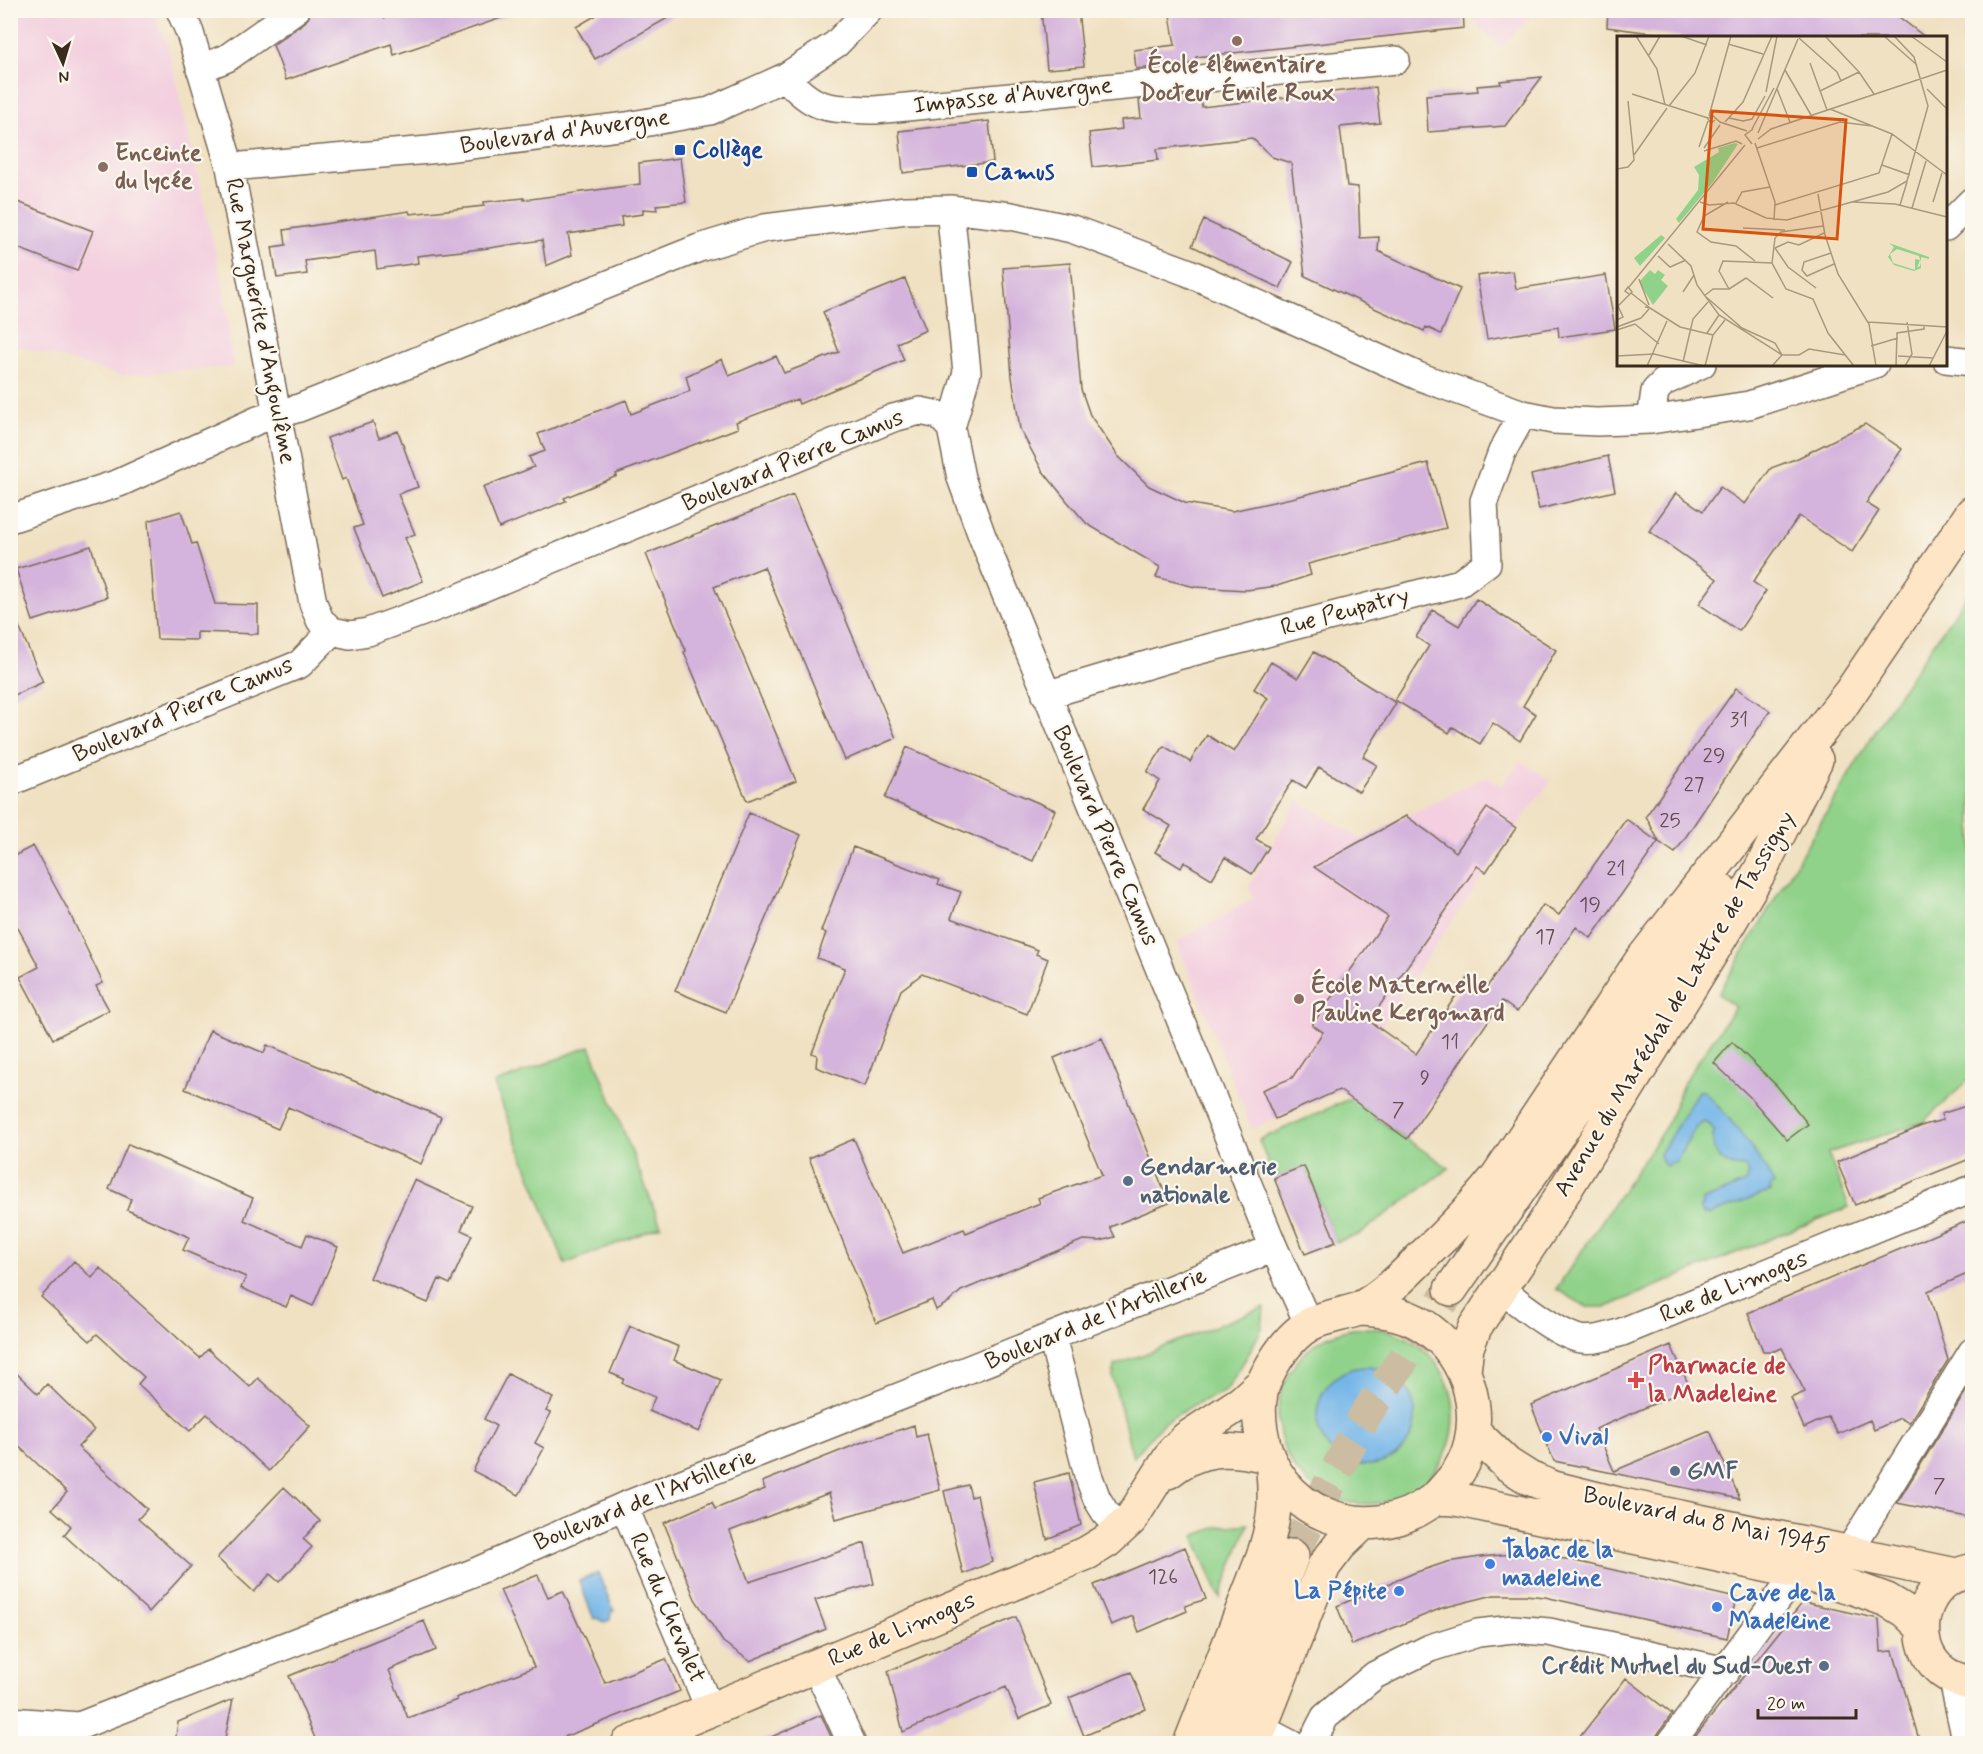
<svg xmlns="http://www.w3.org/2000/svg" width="1983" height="1754" viewBox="0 0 1983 1754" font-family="Mynerve,sans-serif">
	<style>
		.built { fill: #f3cfdf }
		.green { fill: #90d28a; stroke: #667e54; stroke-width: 1.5 }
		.water { fill: #73b5e8; stroke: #577083; stroke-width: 1.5 }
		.building { fill: #d4b3dc }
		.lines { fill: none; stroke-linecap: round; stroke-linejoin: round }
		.secondary-tunnel { stroke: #ccbca1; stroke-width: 33; stroke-dasharray: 33 16; stroke-linecap: butt }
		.minor-casing { stroke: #7a6a57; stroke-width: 30 }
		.tertiary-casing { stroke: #7a6a57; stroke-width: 36 }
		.secondary-casing { stroke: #7a6a57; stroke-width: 36 }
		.minor { stroke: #fff; stroke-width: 27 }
		.tertiary { stroke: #fff; stroke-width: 33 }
		.secondary { stroke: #fde5c5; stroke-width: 33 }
		.education-dot { fill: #8d6e63; stroke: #fbf7ec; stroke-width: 2 }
		.transit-dot { fill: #1a4fb4; stroke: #fbf7ec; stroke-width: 2 }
		.service-dot { fill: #5c6f8a; stroke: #fbf7ec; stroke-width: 2 }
		.health-dot { fill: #e0444e; stroke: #fbf7ec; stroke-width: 2 }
		.shop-dot { fill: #3f7fe0; stroke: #fbf7ec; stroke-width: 2 }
		.labels { text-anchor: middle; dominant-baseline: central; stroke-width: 4.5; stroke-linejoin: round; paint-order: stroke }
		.number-label { font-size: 21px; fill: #614c4e }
		.education-label { font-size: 24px; font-weight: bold; fill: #785e54; stroke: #fbf7ec; text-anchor: start }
		.street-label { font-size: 24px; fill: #3b2a1e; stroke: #fbf7ec }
		.transit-label { font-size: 24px; font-weight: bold; fill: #164399; stroke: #fbf7ec; text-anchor: start }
		.service-label { font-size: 24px; font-weight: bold; fill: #4e5e75; stroke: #fbf7ec; text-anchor: start }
		.health-label { font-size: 24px; font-weight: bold; fill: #be3a42; stroke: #fbf7ec; text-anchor: start }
		.shop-label { font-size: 24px; font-weight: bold; fill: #366cbe; stroke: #fbf7ec; text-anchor: start }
		.inset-road { fill: none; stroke: #a89880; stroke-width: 1.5 }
		.view { fill: #d7540e; fill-opacity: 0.15; stroke: #d7540e; stroke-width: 3 }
		.inset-edge { fill: none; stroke: #3b2a1e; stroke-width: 3 }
	</style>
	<rect width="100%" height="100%" fill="#fbf7ec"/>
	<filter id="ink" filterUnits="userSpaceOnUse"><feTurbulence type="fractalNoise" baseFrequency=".0167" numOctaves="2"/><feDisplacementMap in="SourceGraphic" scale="12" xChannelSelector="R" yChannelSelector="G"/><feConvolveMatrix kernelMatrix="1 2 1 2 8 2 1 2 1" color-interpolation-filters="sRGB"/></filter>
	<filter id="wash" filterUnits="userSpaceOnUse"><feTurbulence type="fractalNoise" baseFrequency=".008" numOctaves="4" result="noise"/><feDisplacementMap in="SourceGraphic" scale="24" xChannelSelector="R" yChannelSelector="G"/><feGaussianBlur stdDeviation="1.35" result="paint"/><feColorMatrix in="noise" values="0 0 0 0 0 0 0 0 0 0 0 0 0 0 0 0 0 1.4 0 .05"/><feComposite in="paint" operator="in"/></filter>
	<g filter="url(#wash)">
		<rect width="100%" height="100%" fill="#f0e1c2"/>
		<!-- built -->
		<path class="built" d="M10,11H153L167,43L224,290L233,367L119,375L11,344Z
			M1465,11H1535L1501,48Z
			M1521,761L1551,781L1516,828L1335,1092L1252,1129L1177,942L1254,898L1248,888L1298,800L1362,840L1406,816L1487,776L1501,786Z"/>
		<!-- green -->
		<path class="green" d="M1972,588V1077L1926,1119V1121L1828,1153L1849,1207L1701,1267L1607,1307H1587L1556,1289L1666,1126L1684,1082L1735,1007L1718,994L1889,708Z
			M590,1046L661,1226L565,1264L494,1084Z
			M1351,1098L1375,1115L1374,1117L1449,1168L1358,1235L1336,1242L1305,1166L1274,1178L1259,1140Z
			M1264,1307L1262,1328L1251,1350L1226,1391L1197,1403L1163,1423L1133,1458L1113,1378L1114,1366Z
			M1278 1416a88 88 0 1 1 176 0a88 88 0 1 1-176 0Z
			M1248,1524L1220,1598L1194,1536L1217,1527Z"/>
		<!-- water -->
		<path class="water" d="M1698,1091H1704C1731,1119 1755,1149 1774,1184L1770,1187L1771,1191L1709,1215L1705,1213L1703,1214L1700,1207L1703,1206L1702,1201L1745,1183L1748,1175L1746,1167C1741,1166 1736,1167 1731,1165C1715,1160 1711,1146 1714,1130L1709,1124L1704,1122L1696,1127L1675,1163H1670L1667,1166L1663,1163L1660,1154Z
			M1317 1416a49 49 0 1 1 98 0a49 49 0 1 1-98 0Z
			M598,1573L614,1611L611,1612L610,1620L604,1622L597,1618L594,1619L579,1581Z"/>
		<g id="blocks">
			<!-- building -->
			<path class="building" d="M310,10H381L384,18L404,10H510V15L394,55L391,44L286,80L273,45L305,22L309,17Z
				M605,10H682L595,59L576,27Z
				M1041,10H1078L1084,66L1047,69Z
				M1209,10H1463L1464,28L1196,57V63L1136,69L1134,50L1175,45L1170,15Z
				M1608,10H1890L1926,38H1689L1607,27Z
				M1542,77L1505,126L1428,132L1426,95L1478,91L1477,86L1501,84L1500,81Z
				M1376,87L1380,123L1340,127L1347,186L1358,187L1360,238L1379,237L1378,251L1460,289L1441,334L1426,327L1424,331L1305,276L1291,163L1272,157L1252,138L1157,149L1158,160L1093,167L1089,133L1122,129L1121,120L1141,118L1139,100L1200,95L1202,107Z
				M989,121L993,162L903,173L899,131Z
				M680,158L686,202L656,205L657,210L643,209V214L621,217L622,226L568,234L572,255L546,266L542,240L489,248L417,256L418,263L377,269L375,251L305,261L307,274L277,278L272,247L286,245L284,230L409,211L410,214L484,206V202L524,198V200L640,184L639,163Z
				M10,199L93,231L77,271L10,245Z
				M1204,220L1293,262L1280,288L1192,246Z
				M1070,263L1081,389L1090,415L1118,456L1149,486L1185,503L1232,511L1296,497L1428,463L1446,528L1308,564L1311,575L1277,586L1246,590L1195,587L1156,577L1160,567L1087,524L1067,501L1042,470L1020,429L1012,377L1003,268Z
				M1513,271L1516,289L1606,275L1615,329L1559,337L1558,327L1487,339L1477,276Z
				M905,279L926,330L897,343L904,360L799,404L797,399L736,422L738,428L616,474L617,476L564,498L566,501L499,528L483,487L534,467L529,457L545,451L538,434L626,400L631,414L690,391L686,376L722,359L729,376L776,356L784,373L839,352L823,312Z
				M373,422L379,438L398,431L418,487L398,494L415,534L405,538L423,581L382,598L354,528L363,525L346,478L342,480L327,438Z
				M1865,424L1902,449L1866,503L1879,511L1852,552L1799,516L1753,582L1766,591L1739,631L1699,604L1717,579L1649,531L1676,493L1703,511L1720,487L1745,504L1771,468L1798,458Z
				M1608,456L1615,491L1539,509L1531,475Z
				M793,495L896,738L845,760L764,567L714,587L796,781L747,801L684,652L686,651L646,554Z
				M181,511L192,544L196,543L215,604L258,605V634L197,632V640L157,639L148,521Z
				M91,546L107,597L33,621L16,569Z
				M1476,599L1556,650L1523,706L1536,714L1520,741L1493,723L1480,744L1453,727L1449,733L1395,700L1429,646L1416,637L1433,610L1459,626Z
				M10,606L43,682L10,697Z
				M1314,652L1396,703L1363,757L1377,765L1359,792L1319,767L1306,788L1293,780L1256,839L1269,847L1252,874L1225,857L1212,879L1184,862L1181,868L1155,852L1171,826L1143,809L1160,781L1147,772L1164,746L1190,762L1207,735L1234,752L1268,698L1254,689L1271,662L1298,678Z
				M1736,688L1770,711L1675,853L1659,842L1646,816Z
				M907,747L1055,810L1033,861L885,798Z
				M1487,808L1516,828L1486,872L1477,866L1369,1021L1416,1054L1468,978L1485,990L1543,905L1559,915L1626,819L1658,842L1591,938L1576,927L1517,1012L1502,1001L1407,1139L1339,1090L1275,1119L1262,1090L1292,1078L1323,1032L1312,1025L1388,917L1314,867L1406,816L1456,852Z
				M749,813L801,835L726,1012L675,991Z
				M33,846L68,910L103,983L96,986L109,1010L53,1039L20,977L39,967L10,913V858Z
				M853,847L940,880L938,884L961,892L951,918L1038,950L1036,954L1048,959L1027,1014L922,974L901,990L865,1086L816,1067L817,1055L812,1053L845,968L817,958L826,933L821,931Z
				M210,1030L264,1053L267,1045L441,1117L421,1164L288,1107L278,1129L185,1089Z
				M1102,1038L1169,1203L1110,1227L1115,1237L1100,1241L1083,1240L961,1291L949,1302L936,1310L932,1300L876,1323L809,1158L854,1139L903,1253L964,1229L966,1233L1040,1203L1038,1198L1102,1175L1054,1058Z
				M1732,1042L1777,1086L1808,1124L1787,1140L1749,1096L1714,1063Z
				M1972,1104V1158L1855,1205L1837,1162L1924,1125L1943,1120L1941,1114Z
				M128,1144L253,1198L244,1220L302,1246L307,1234L338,1247L313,1306L291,1296L286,1307L241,1288L246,1277L183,1250L189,1237L127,1210L131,1199L109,1189Z
				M1304,1166L1336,1242L1305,1254L1274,1178Z
				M414,1180L472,1206L461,1230L472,1235L450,1284L439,1279L428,1303L370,1278Z
				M1972,1219V1272L1928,1291L1948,1360L1909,1423L1900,1418L1874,1430L1870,1420L1838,1434L1828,1417L1804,1428L1791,1398L1805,1392L1782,1348L1774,1351H1763L1748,1313Z
				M74,1261L92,1278L100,1268L200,1358L208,1349L250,1387L258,1378L310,1426L269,1471L207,1414L190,1431L138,1384L144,1377L97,1334L90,1341L41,1297Z
				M630,1326L679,1347L674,1360L721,1380L699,1432L649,1411L655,1397L622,1383L624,1379L610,1373Z
				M1671,1345L1690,1388L1596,1429L1614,1471L1710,1431L1740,1499L1554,1461L1531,1405Z
				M10,1367L38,1394L47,1384L94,1430L78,1447L147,1509L138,1519L191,1566L149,1612L64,1535L71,1526L52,1509L67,1492L10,1438Z
				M508,1374L553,1398L546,1411L551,1413L535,1443L544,1448L519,1495L473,1471L496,1426L484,1419Z
				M1971,1383L1972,1518L1897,1503Z
				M914,1425L916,1437L927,1434L940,1490L836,1519L829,1493L730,1531L749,1582L865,1543L874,1584L815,1600L826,1629L750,1661L723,1642L695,1599L664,1523L712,1502L715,1509L765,1489L762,1482L860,1443Z
				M1069,1473L1081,1525L1047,1539L1034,1482Z
				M968,1485L971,1497L977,1495L992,1562L963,1574L944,1491Z
				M284,1487L320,1521L303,1539L312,1547L279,1582L270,1574L254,1592L217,1558Z
				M1185,1547L1206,1599L1185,1606L1187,1611L1139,1632L1133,1616L1111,1625L1094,1585Z
				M1512,1554L1566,1559L1736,1598L1727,1638L1545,1597L1525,1595H1494L1442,1608L1352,1645L1337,1606L1414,1573L1447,1562L1480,1557Z
				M538,1575L548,1597L563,1591L605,1683L666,1659L680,1691L564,1737L566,1743H317L289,1676L424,1621L436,1650L389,1670L408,1718L457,1700L456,1698L534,1667L500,1590Z
				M1803,1602L1879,1619L1881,1652L1893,1651L1920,1743H1690Z
				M1016,1617L1051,1705L1019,1719L1006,1687L903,1732L888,1671Z
				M1131,1672L1146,1709L1084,1736L1069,1698Z
				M1626,1678L1672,1714L1657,1735L1654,1743H1575Z
				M233,1699L224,1743H175L178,1722Z
				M821,1715L834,1743H758Z"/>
		</g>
	</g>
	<g filter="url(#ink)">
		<use href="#blocks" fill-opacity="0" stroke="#7a6a57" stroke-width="1.5"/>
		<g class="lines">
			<!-- secondary-tunnel -->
			<path class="secondary-tunnel" d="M1292,1556L1366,1414L1451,1289"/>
			<defs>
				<path id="minor" d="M180,10L190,33L230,167L313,603L320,620L332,631
					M200,69L227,58L295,10
					M785,77C817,113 830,108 875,110L1396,60
					M230,167L429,150L627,126L710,111L785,77L836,44L869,10
					M950,209L967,372L951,428
					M1946,227L1972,201
					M1946,359L1972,362
					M1651,420L1655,391L1664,382L1702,364
					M10,519L119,483L258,420L299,408L699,248L765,228L906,210L950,209L1011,216L1072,229L1187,272L1418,376L1523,414L1553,420L1597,422L1651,420L1749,405L1875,364
					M1046,695L1177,656L1460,583L1487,563L1484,501L1502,452L1523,414
					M10,782L300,664L332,631L350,635L368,632L439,606L893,418L920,411L939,415L951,428L961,478L982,536L1274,1248L1309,1325
					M1501,1289C1519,1303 1558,1335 1581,1339C1595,1341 1609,1336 1622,1332L1972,1189
					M1052,1337L1088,1475L1097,1499L1105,1512L1122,1530
					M624,1506L710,1710
					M1849,1551L1972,1352
					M816,1666L852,1744
					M10,1721L79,1726L475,1572L624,1506L1274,1248
					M1260,1728L1291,1744
					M1311,1744L1325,1717L1375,1675L1430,1648L1478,1633L1513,1629L1549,1632L1726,1671
					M1670,1744L1797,1572"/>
				<path id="tertiary" d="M1956,1680L1970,1744"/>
				<path id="secondary" d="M1837,712L1972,513
					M1451,1289L1630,1031L1720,890
					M1359,1309C1385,1310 1410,1314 1431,1331C1476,1364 1489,1437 1452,1480C1446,1487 1440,1495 1433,1500C1367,1550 1272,1513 1261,1430C1258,1412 1259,1393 1266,1377C1277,1355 1294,1330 1317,1321C1330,1316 1344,1314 1356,1310C1366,1306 1375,1299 1383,1293C1398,1282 1410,1269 1423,1256C1451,1230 1473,1207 1497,1177L1641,961L1849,694
					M1464,1371L1467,1347L1475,1327L1542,1227L1713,950L1760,871L1816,760
					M1473,1431L1507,1464L1529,1478L1554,1488L1618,1504L1956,1575
					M1168,1472C1200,1446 1228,1447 1267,1456
					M1436,1498L1456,1499L1797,1572L1854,1588L1887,1600L1905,1611L1922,1627
					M1970,1571C1959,1574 1949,1577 1941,1585C1917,1608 1915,1650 1943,1672C1952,1679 1962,1681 1972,1684
					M628,1744L1087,1553L1107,1541L1131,1519L1174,1451L1187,1438L1242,1402L1264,1382
					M1190,1744L1263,1557C1274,1522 1276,1507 1273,1471
					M1220,1744L1292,1556
					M1254,1744L1324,1566L1340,1545L1363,1523"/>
			</defs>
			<!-- minor casing -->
			<use href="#minor" class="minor-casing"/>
			<!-- tertiary casing -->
			<use href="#tertiary" class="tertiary-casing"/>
			<!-- secondary casing -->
			<use href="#secondary" class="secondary-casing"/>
			<!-- minor -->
			<use href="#minor" class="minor"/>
			<!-- tertiary -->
			<use href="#tertiary" class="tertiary"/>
			<!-- secondary -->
			<use href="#secondary" class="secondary"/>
		</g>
	</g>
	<!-- markers -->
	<g class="education-dot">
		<circle cx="1237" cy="41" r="6"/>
		<circle cx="103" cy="167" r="6"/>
		<circle cx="1299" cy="999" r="6"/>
	</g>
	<g class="transit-dot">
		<rect x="674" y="144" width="12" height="12" rx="3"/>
		<rect x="966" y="166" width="12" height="12" rx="3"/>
	</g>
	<g class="service-dot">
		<circle cx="1128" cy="1181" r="6"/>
		<circle cx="1675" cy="1471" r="6"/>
		<circle cx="1824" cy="1666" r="6"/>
	</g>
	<path class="health-dot" d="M1633 1371h6v6h6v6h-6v6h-6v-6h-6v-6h6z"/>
	<g class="shop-dot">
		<circle cx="1547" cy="1437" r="6"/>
		<circle cx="1490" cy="1564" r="6"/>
		<circle cx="1399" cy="1591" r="6"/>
		<circle cx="1717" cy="1607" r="6"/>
	</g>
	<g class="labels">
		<!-- number labels -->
		<g class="number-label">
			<text x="1739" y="720">31</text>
			<text x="1714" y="756">29</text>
			<text x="1694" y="785">27</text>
			<text x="1670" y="821">25</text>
			<text x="1616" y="869">21</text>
			<text x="1590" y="905">19</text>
			<text x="1545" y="937">17</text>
			<text x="1450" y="1042">11</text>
			<text x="1425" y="1078">9</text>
			<text x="1398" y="1110">7</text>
			<text x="1939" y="1486">7</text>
			<text x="1163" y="1577">126</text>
		</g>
		<!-- education labels -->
		<g class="education-label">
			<text x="1237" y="65" text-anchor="middle">École élémentaire<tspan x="1237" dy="28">Docteur Émile Roux</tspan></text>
			<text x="115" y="153">Enceinte<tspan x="115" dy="28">du lycée</tspan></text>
			<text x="1311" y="985">École Maternelle<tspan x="1311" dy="28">Pauline Kergomard</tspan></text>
		</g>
		<!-- street labels -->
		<g class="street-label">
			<text transform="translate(1013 96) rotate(-6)">Impasse d'Auvergne</text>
			<text transform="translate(565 132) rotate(-8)">Boulevard d'Auvergne</text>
			<text transform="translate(260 321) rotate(79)">Rue Marguerite d'Angoulême</text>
			<text transform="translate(793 461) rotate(-22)">Boulevard Pierre Camus</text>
			<text transform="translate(1345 612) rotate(-15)">Rue Peupatry</text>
			<text transform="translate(183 710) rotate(-23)">Boulevard Pierre Camus</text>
			<text transform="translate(1105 836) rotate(67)">Boulevard Pierre Camus</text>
			<text transform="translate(1675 1004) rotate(-59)">Avenue du Maréchal de Lattre de Tassigny</text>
			<text transform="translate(1734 1287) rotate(-22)">Rue de Limoges</text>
			<text transform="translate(1096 1319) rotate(-22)">Boulevard de l'Artillerie</text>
			<text transform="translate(645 1500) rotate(-22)">Boulevard de l'Artillerie</text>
			<text transform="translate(1706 1521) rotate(12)">Boulevard du 8 Mai 1945</text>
			<text transform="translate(667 1608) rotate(67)">Rue du Chevalet</text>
			<text transform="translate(902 1630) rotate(-23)">Rue de Limoges</text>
		</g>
		<!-- transit labels -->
		<g class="transit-label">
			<text x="692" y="150">Collège</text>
			<text x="984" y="172">Camus</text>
		</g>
		<!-- service labels -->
		<g class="service-label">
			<text x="1140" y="1167">Gendarmerie<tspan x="1140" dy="28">nationale</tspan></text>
			<text x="1687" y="1471">GMF</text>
			<text x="1812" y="1666" text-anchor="end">Crédit Mutuel du Sud-Ouest</text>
		</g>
		<!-- health labels -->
		<g class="health-label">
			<text x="1648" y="1366">Pharmacie de<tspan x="1648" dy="28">la Madeleine</tspan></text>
		</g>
		<!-- shop labels -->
		<g class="shop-label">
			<text x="1559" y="1437">Vival</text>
			<text x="1502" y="1550">Tabac de la<tspan x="1502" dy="28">madeleine</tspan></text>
			<text x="1387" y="1591" text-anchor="end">La Pépite</text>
			<text x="1729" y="1593">Cave de la<tspan x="1729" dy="28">Madeleine</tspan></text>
		</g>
	</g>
	<!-- overview -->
	<g transform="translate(1617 36)">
		<rect width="330" height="330" fill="#f0e1c2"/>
		<path d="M118,107L121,108L96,146L62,187L59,183L81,154L82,139L77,131L102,116L101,112ZM44,199L48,202L23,230L17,222ZM272,207L312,221V223L304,221V232L297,235L277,229L271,221L277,211ZM280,213L302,220L304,226L303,230L300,232L303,224L298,223V234L276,227L273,218ZM33,234L38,238L41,234L48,239L44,244L51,250L36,269L22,246Z" fill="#90d28a" fill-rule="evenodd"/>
		<path class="inset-road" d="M19,0L40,33L48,69M64,0L90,9M208,0L242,36L257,58M267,0L300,29M294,0L330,26M182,2L220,36L224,45M111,8L146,18M32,19L43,0M193,27L210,74M168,34L194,79M160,53L173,86M310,53L330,73M203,55L242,36M149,56L160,0M15,58L91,82M52,70L78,37L92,0M213,73L275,98L330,139M92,80L114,0M112,82L126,85L135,83L148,60M98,84L94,87L91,83L95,79L103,86L130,95M108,86L126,66L155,0M135,93L157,52M141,97L181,3M141,103L154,93L330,34M138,107L158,166L157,184M135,108L128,99L136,93M82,111L91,85M87,112L103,89M140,112L223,86L255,90M87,115L119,105L125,108M17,119L50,72M265,129L293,139M0,133L11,131L17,124L11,65M201,158L208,199L221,238L252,288L259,330M83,166L92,169L117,167L149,182L170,184L271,156L290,145L311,70L297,21L277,0M111,166L87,180L80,196L94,206L119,210L138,225M236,166L278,168L330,181M316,166L325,137M119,167L125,156L153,151M158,169L262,137L275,98M283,169L290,146M295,172L309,125M206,190L164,196L158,202L155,227L169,253L196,263L211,297L237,330M126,192L168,194M51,208L74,230L80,249L102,279L165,319M158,212L171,231L199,252M158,212L171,206L182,209L207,197M214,217L187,226L185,234L190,240L217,228M41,220L53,231L69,224M22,243L32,269M12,251L128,109M112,253L129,242L156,262M66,256L77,239M14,257L33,272L28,271M87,260L96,253H112L102,235L106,225L155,227M88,260L125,292L158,307L165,319M0,271L15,256L11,251L8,255L12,258M33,272L63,291L96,299M0,284L6,281L1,270M251,286L330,291M0,291L24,282L32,273M0,294L18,288L42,308M90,297L102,279M254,310L281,302M0,320L37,318L87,330M281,320L316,322M66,326L76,283L91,266M30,330L50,285M88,330L96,299L108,284M155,330L165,319H182L192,313L228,319M279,330L280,297L307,293V289M288,330L295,318L290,286M312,330L330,295"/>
		<path class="view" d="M95,75L229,84L220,203L86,193Z"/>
		<rect width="330" height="330" class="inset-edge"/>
	</g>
	<!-- margin -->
	<rect width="1983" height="1754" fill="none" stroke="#fbf7ec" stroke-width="36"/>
	<!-- north arrow -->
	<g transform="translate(63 63) rotate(176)" stroke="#fbf7ec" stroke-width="4.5" paint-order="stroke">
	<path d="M0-4.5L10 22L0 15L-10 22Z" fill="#3b2a1e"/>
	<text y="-9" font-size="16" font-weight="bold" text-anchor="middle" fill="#3b2a1e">N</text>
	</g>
	<!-- scale -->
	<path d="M1758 1709v9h98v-9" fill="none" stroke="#3b2a1e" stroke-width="3"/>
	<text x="1767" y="1709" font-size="18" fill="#3b2a1e" stroke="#fbf7ec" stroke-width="4.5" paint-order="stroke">20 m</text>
</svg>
